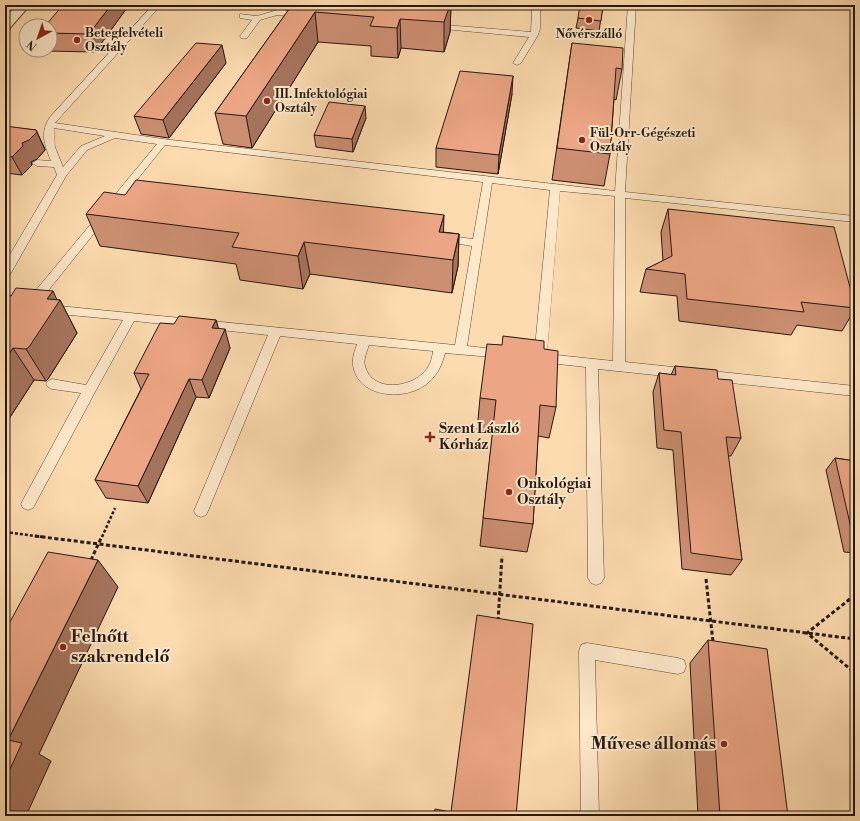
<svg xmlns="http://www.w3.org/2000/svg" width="860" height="821" viewBox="0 0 860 821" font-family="'Libre Bodoni',serif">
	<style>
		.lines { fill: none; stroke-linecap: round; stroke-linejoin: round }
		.service-casing { stroke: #5a4938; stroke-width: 1 }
		.tertiary-casing { stroke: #5a4938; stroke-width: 2 }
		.path-far1 { stroke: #241811; stroke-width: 2.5; stroke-dasharray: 3 2; stroke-linecap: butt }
		.path { stroke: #241811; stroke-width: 3; stroke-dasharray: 4 2.5; stroke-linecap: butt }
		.service { fill: #fde8ca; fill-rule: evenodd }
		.tertiary { fill: #fde8ca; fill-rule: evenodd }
		.wall { fill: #cc8f72; stroke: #241811 }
		.shaded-wall { fill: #a6745d; stroke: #241811 }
		.building { fill: #eda685; stroke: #241811 }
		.poi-dot { fill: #8f2418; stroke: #fde8ca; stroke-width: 1.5 }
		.labels { text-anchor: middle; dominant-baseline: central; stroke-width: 4; stroke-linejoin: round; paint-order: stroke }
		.far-poi-label { font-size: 12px; font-weight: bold; fill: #241811; stroke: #fde8ca; text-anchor: start }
		.poi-label { font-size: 14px; font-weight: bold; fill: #241811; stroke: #fde8ca; text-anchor: start }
		.near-poi-label { font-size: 17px; font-weight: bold; fill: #241811; stroke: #fde8ca; text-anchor: start }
	</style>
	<rect width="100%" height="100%" fill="#fcdbae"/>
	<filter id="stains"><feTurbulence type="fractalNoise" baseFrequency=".005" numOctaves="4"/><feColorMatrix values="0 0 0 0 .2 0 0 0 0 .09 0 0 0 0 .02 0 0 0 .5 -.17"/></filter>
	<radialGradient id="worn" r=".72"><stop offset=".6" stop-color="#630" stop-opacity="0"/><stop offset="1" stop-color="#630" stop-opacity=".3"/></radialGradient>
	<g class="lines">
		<defs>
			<path id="service" d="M153,5H161L55,123L163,139L615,191L628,5H636L625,192L855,216V222L625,198V362L855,386V396L598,369L604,578L601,583L596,585L591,583L588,578L586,367L540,362L536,361L534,358L550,190L492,183L467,346L503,350L507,351L509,354L507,357L503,358L445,353C442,366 436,378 424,386C402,401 357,397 353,365C352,358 355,350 357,344L280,336L208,511L206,515L201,517L196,515L194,511L268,335L134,321L95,392L33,508L28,510L23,508L21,504L23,500L81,393L52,389L48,387L46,384L48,381L52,379L86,385L123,320L49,313L45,312L43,309L45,306L49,305L455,345L472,246L442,241L437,238L442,235L473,239L483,182L165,145L35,307H27L25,304L27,301L157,144L115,138L87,150L66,176L11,273L9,276L5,277V263L57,175L54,167L37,166L32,163L37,160L51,161C44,144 40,132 50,117ZM54,128L105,136L81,146L63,167L55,147ZM560,191L615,196L613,361L547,354ZM369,345L433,351C432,359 430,366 425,371C411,388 372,393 365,366C363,360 367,351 369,345Z
				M540,5H549L540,11V29L538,35L521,63L517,65L513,63L529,37L433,28L429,26L433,24L531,32L532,10Z
				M843,5H855V8L844,7Z
				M284,7L288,9L285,11L303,13L307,15L303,17L277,15L260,20L247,38H241L240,36L252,20L240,18V14L257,16L274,11Z
				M587,643L678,658L684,660L686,666L684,672L678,674L595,660L599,816H581L579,651L581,645Z"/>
			<path id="tertiary" d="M17,5H30L9,29L5,30V18Z"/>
		</defs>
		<!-- service casing -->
		<use href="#service" class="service-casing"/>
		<!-- tertiary casing -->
		<use href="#tertiary" class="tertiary-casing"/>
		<!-- path-far1 -->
		<path class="path-far1" d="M5,532L43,537
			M102,537L115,508"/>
		<!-- path -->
		<path class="path" d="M35,536L855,639
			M91,560L102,536
			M706,579L713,642
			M855,595L807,633L855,673
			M498,621L502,556"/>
		<!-- service -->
		<use href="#service" class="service"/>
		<!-- tertiary -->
		<use href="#tertiary" class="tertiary"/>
	</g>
	<!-- wall -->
	<path class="wall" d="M129,5L95,52L46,51V50H50V26Z
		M292,5H451L450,32L444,52L401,48L398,58L371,56V46L318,42L252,148L223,144L215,113Z
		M603,5L599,31L576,28L578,18Z
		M572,43L622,69L616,100L614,99L610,154L604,186L552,180Z
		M226,63L169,138L141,134L134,116Z
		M512,94L498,174L436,167V148Z
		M366,118L353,152L316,147L314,135Z
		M5,127L36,130L45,149V150L37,159L31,162L32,165L22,175L5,173Z
		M668,209L855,306V309L842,331L797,325L791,335L679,321L677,296L640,292L646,269L663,261L661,232Z
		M86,214L443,232L459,234L458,266L452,293L310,274L303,289L240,280L236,264L100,246Z
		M5,295L60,300L77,333L48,379L46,381L34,380L5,425Z
		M216,320L218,328L230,348L209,398L196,397L148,503L106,498L95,480L141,389L134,373L174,324Z
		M544,349L556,407L549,438L538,436L533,524L527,552L480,546L493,431L477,430L480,398Z
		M675,366L718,379L741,438L731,456H728L742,560L731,575L682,569L673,450L657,448L653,392L659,373L671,375Z
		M835,458L855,461V553L844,552L826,470Z
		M708,640L788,816H698L690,663Z"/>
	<!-- shaded-wall -->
	<path class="shaded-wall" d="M111,5H129L95,52L89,34Z
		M444,5H451L450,32L444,52Z
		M315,12L318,42L252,148L246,116Z
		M400,19L401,48L398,58L397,28Z
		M222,45L226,63L169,138L163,120Z
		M513,76L512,94L498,174L499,155Z
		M365,106L366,118L353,152L352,139Z
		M36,130L45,150L37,159L31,162L32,165L22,175L12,157L22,143Z
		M444,215L443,248L439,232Z
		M459,234L458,266L452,293L453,260Z
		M304,242L310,274L303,289L298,256Z
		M53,291L58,302L60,300L77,333L48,379L46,381L26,349L47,299Z
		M216,320L221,337L225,329L230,348L209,398L202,380L212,328Z
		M13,348L34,380L5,425V360Z
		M189,379L196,397L148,503L138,486Z
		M98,560L118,587L39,754L51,761L26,816H5V780L8,740Z"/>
	<!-- building -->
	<path class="building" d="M63,5H111L89,34L50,33V26H45Z
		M292,5H450L444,22L400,19L397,28L370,26L374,17L315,12L246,116L215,113Z
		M580,5H603L601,21L578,18Z
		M196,43L222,45L163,120L134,116Z
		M572,43L623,48L622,69L616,68L610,154L557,148Z
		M460,71L513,76L499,155L436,148Z
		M329,102L365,106L352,139L314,135Z
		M5,126L36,130L37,132L29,140L22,143L23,146L12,157L5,156Z
		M136,180L444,215L439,232L459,234L453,260L304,242L298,256L232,247L239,233L86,214L104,192L125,195Z
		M668,209L834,227L855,306V308L801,302L804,312L687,299L685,274L646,269L672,256Z
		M16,288L53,291L47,299L60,300L29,347L26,349L13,348L5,360V295L11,296Z
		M179,316L216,320L212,328L225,329L202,380L189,379L138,486L95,480L149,374L134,373L160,323L174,324Z
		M503,336L544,341V349L558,351L556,407L540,405L533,524L483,518L496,400L480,398L487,344L502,345Z
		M675,366L717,370L718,379L732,380L741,438L726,437L742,560L691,553L681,432L664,430L659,373L676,375Z
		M835,458L855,461V541H854Z
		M48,552L98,560L8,740L22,743L5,780V631Z
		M477,615L533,624L516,816H434L435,809L451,812Z
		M708,640L767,649L788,816H720Z"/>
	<!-- markers -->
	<g class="poi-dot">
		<circle cx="589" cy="20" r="4"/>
		<circle cx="77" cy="40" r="4"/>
		<circle cx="267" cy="101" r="4"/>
		<circle cx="582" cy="140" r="4"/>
		<path d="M428 431h4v4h4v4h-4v4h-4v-4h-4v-4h4z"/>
		<circle cx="509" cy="492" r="4"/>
		<circle cx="63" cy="647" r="4"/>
		<circle cx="724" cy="744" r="4"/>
	</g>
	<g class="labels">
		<!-- far-poi labels -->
		<g class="far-poi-label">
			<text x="85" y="33">Betegfelvételi<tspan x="85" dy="14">Osztály</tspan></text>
			<text x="589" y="34" text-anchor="middle">Nővérszálló</text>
			<text x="275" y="94">III. Infektológiai<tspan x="275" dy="14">Osztály</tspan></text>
			<text x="590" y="133">Fül-Orr-Gégészeti<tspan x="590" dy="14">Osztály</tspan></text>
		</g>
		<!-- poi labels -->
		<g class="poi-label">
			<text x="439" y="429">Szent László<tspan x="439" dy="16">Kórház</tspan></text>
			<text x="517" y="484">Onkológiai<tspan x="517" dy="16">Osztály</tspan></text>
		</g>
		<!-- near-poi labels -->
		<g class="near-poi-label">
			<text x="71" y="637">Felnőtt<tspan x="71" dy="20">szakrendelő</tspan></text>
			<text x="716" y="744" text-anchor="end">Művese állomás</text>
		</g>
	</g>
	<!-- margin -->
	<rect width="860" height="821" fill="none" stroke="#fcdbae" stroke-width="20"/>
	<rect x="6" y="6" width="848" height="809" fill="none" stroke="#241811" stroke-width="2"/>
	<rect x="10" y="10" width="840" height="801" fill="none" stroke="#241811"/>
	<!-- north arrow -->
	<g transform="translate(38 38) rotate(220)"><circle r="19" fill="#fde8ca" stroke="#a69580"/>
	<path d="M0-3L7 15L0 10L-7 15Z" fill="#8f2418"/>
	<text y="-6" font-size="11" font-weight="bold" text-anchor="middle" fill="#241811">N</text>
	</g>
	<rect width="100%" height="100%" filter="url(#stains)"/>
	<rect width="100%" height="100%" fill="url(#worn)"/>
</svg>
